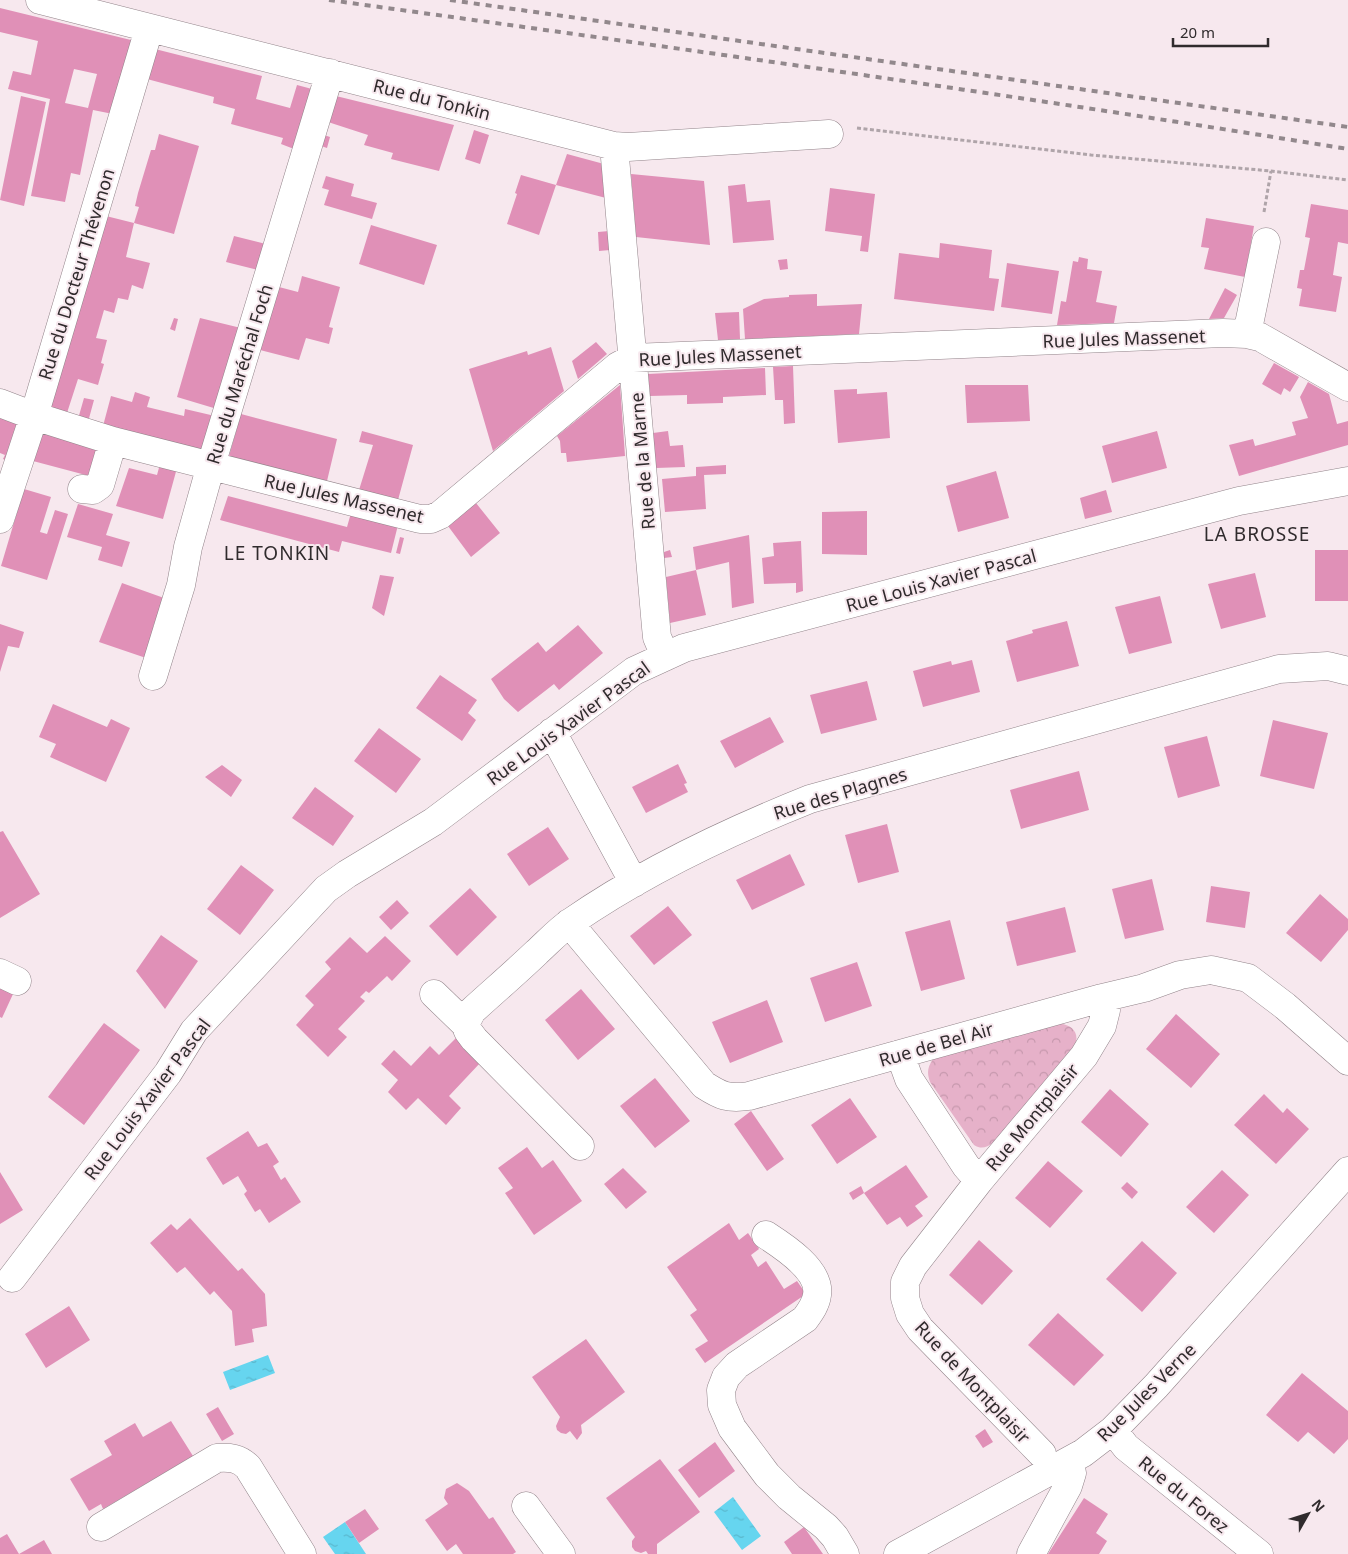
<svg xmlns="http://www.w3.org/2000/svg" width="1348" height="1554" viewBox="0 0 1348 1554" font-family="'Noto Sans',sans-serif">
	<style>
		.park { fill: url(#park-crowns) }
		.water { fill: url(#water-ripples) }
		.building { fill: #e090b7; fill-rule: evenodd }
		.lines { fill: none; stroke-linecap: round; stroke-linejoin: round }
		.minor-casing { stroke: #92848a; stroke-width: 29 }
		.path { stroke: #afa4a9; stroke-width: 3; stroke-dasharray: 4 2.5; stroke-linecap: butt }
		.minor { stroke: #fff; stroke-width: 28 }
		.rail { stroke: #92888c; stroke-width: 4; stroke-dasharray: 6 6; stroke-linecap: butt }
		.labels { text-anchor: middle; dominant-baseline: central; stroke-width: 4; stroke-linejoin: round; paint-order: stroke }
		.street-label { font-size: 18px; fill: #302b2d; stroke: #f7e8ee }
		.neighbourhood-label { font-size: 19px; letter-spacing: 1px; fill: #302b2d; stroke: #f7e8ee }
	</style>
	<defs>
		<pattern id="park-crowns" width="20" height="18" patternUnits="userSpaceOnUse" patternTransform="scale(1.25)"><rect width="20" height="18" fill="#e6b1c9"/><path d="M2 6a3 3 0 1 1 6 0M12 15a3 3 0 1 1 6 0" fill="none" stroke="#c698ad"/></pattern>
		<pattern id="water-ripples" width="26" height="14" patternUnits="userSpaceOnUse" patternTransform="scale(1.25)"><rect width="26" height="14" fill="#66d5ef"/><path d="M2 4q2-2 4 0t4 0M15 11q2-2 4 0t4 0" fill="none" stroke="#59b7cd"/></pattern>
	</defs>
	<rect width="100%" height="100%" fill="#f7e8ee"/>
	<!-- park -->
	<path class="park" d="M1059,1023C1075,1026 1080,1034 1074,1049L994,1143C986,1147 982,1150 974,1145L930,1082C927,1073 927,1068 933,1059Z"/>
	<!-- water -->
	<path class="water" d="M268,1355L275,1373L230,1390L223,1372Z
		M733,1497L761,1536L742,1550L714,1512Z
		M345,1522L366,1554H335L323,1537Z"/>
	<!-- building -->
	<path class="building" d="M0,8L135,41L113,114L93,110L80,175L71,173L65,202L31,196L50,99L8,89L13,71L31,75L38,41L0,32ZM74,69L97,74L88,108L65,103Z
		M155,49L262,76L256,99L290,108L297,85L312,89L294,149L281,144L283,138L231,124L235,109L213,103L214,97L147,79Z
		M21,96L46,102L24,206L0,200Z
		M336,96L454,125L439,171L391,159L393,153L364,145L368,135L328,122Z
		M474,130L489,135L480,164L465,159Z
		M159,134L199,146L174,234L134,223L126,257L150,263L143,289L132,285L128,300L118,298L114,313L104,310L96,338L107,340L101,363L104,364L98,385L78,379L66,416L48,412L106,216L134,223L139,207L135,206L138,193L151,150H155Z
		M324,135L330,137L327,148L321,146Z
		M567,154L604,164L606,198L556,185Z
		M631,174L704,181L710,245L636,237Z
		M521,175L556,185L539,235L507,224L517,194L515,193Z
		M326,176L354,184L351,196L377,203L372,219L324,205L329,190L322,188Z
		M745,184L747,202L770,200L774,240L733,243L728,186Z
		M830,188L875,194L868,252L860,251L862,236L825,231Z
		M1311,204L1348,210V244L1338,242L1333,275L1342,277L1336,312L1299,306L1302,289L1297,288L1300,270H1304L1310,238L1305,237Z
		M1206,218L1254,226L1245,277L1204,269L1209,248L1201,247Z
		M371,225L437,245L424,285L359,264Z
		M609,231L610,250L599,251L598,232Z
		M234,236L266,244L258,270L226,262Z
		M940,243L992,250L989,278L999,279L994,311L894,299L899,253L939,258Z
		M1079,257L1088,259L1087,269L1102,271L1096,302L1117,306L1114,323L1057,325L1061,301L1066,302L1073,261L1078,262Z
		M787,259L788,269L780,270L778,260Z
		M1007,263L1059,271L1052,314L1001,307Z
		M302,276L340,287L329,327L333,328L329,344L306,338L299,360L260,350L279,287L298,292Z
		M1225,288L1237,295L1224,318L1209,319Z
		M817,294V306L862,304L859,334L745,339L743,309L764,299L789,297V295Z
		M739,312L740,339L718,340L715,313Z
		M174,318L178,319L175,331L170,329Z
		M200,318L241,328L217,409L177,397Z
		M596,342L607,354L578,379L572,361Z
		M551,347L564,391L493,451L469,369L527,351L528,355Z
		M1274,363L1299,377L1290,392L1284,388L1281,395L1262,384Z
		M793,366L795,423L784,424L783,400H775L773,367Z
		M765,368L766,395L723,397V403L687,404V395L650,396L648,374Z
		M1308,382L1329,394L1337,424L1348,421V445L1239,476L1229,445L1253,439L1255,446L1296,435L1292,422L1308,418L1300,397Z
		M620,385L625,456L567,462L566,453H561L560,441L557,436Z
		M965,385H1028L1030,421L967,423Z
		M857,389V394L887,392L890,438L838,443L834,390Z
		M135,392L150,397L147,407L184,416L185,409L215,416L204,451L103,426L111,396L132,402Z
		M84,398L94,400L88,422L78,419Z
		M241,414L337,439L327,481L229,456Z
		M0,415L20,422L8,461L3,459L5,455L0,453Z
		M362,431L413,445L398,500L359,490L373,445L359,442Z
		M668,431L670,446L683,445L685,467L656,468L653,433Z
		M1157,431L1167,468L1112,483L1102,446Z
		M42,432L105,449L97,478L33,461Z
		M160,464L177,468L163,519L116,506L129,468L157,475Z
		M726,465V474L704,475L706,509L665,512L662,479L696,476V467Z
		M996,471L1009,518L958,532L946,486Z
		M24,489L51,497L40,532L47,534L55,510L68,514L47,580L1,566Z
		M1106,490L1112,512L1085,519L1080,498Z
		M228,496L347,527L351,513L398,525L391,553L342,541L339,552L220,520Z
		M476,503L500,533L471,557L448,526Z
		M78,504L113,514L106,535L130,542L122,567L98,560L102,547L67,537Z
		M867,511V555L822,554V512Z
		M749,535L754,603L732,608L729,562L696,570L693,547Z
		M400,537L404,538L400,554L396,553Z
		M801,541L803,591L796,593V583L764,584L762,558L774,556L773,543Z
		M670,550L672,557L664,558V552Z
		M1315,550H1348V601H1315Z
		M696,570L706,615L670,623L666,577Z
		M1255,573L1266,617L1221,629L1208,584Z
		M380,575L394,577L384,616L372,608Z
		M122,583L164,598L153,627L157,628L146,658L99,642Z
		M1160,596L1172,643L1129,654L1115,607Z
		M1067,621L1079,666L1017,682L1006,641L1033,633L1032,630Z
		M0,624L24,632L19,648L8,646L0,672Z
		M578,625L603,653L559,690L554,684L518,712L504,699L491,679L538,642L546,652Z
		M972,660L980,692L923,707L913,671L951,661L952,665Z
		M440,675L477,700L468,713L476,720L462,741L416,708Z
		M867,681L877,720L821,734L810,695Z
		M53,704L107,727L111,719L130,728L106,782L50,757L56,744L39,737Z
		M770,717L784,742L735,768L720,741Z
		M1273,720L1328,733L1314,789L1260,776Z
		M379,728L421,759L396,793L354,761Z
		M1207,736L1220,786L1178,798L1164,747Z
		M678,764L687,783L684,784L688,792L646,813L632,787Z
		M222,765L242,780L231,797L205,777Z
		M1079,771L1089,810L1021,829L1010,790Z
		M315,787L354,816L333,846L292,818Z
		M887,824L899,872L858,883L845,835Z
		M548,827L569,859L529,886L507,854Z
		M3,831L40,894L0,918V832Z
		M790,854L805,885L752,910L736,880Z
		M241,865L274,890L240,935L207,909Z
		M1152,879L1164,930L1125,939L1112,889Z
		M1211,886L1250,892L1245,928L1206,922Z
		M470,888L497,917L457,956L429,926Z
		M1320,894L1348,919V930L1321,962L1286,933Z
		M397,900L409,913L391,930L379,917Z
		M668,906L692,935L654,965L630,936Z
		M1065,907L1076,952L1017,966L1006,922Z
		M950,920L965,979L921,991L905,932Z
		M161,935L198,961L165,1009L136,971Z
		M385,936L411,961L392,981L387,976L369,993L366,991L360,997L365,1001L338,1029L347,1037L328,1057L296,1025L314,1005L305,996L331,969L325,962L350,937L367,953Z
		M857,962L872,1006L825,1022L810,978Z
		M0,988L13,994L2,1018L0,1017Z
		M581,989L615,1029L578,1060L545,1020Z
		M767,1000L783,1042L730,1063L712,1022Z
		M1176,1014L1220,1054L1191,1088L1146,1049Z
		M104,1023L140,1050L84,1125L48,1097Z
		M456,1038L481,1062L449,1096L461,1108L446,1125L418,1098L406,1110L388,1092L398,1080L381,1064L394,1050L411,1066L430,1046L439,1055Z
		M655,1078L690,1121L655,1148L620,1106Z
		M1110,1089L1149,1124L1121,1157L1081,1122Z
		M1264,1094L1283,1113L1287,1108L1309,1129L1276,1164L1234,1125Z
		M850,1098L877,1137L837,1164L811,1125Z
		M751,1111L784,1159L767,1171L734,1124Z
		M248,1131L258,1147L267,1143L279,1162L273,1166L281,1180L285,1177L301,1202L269,1223L260,1209L255,1212L244,1194L247,1191L238,1176L223,1185L206,1158Z
		M527,1147L542,1168L553,1160L582,1201L534,1235L505,1193L513,1188L498,1168Z
		M1048,1161L1083,1191L1050,1228L1015,1198Z
		M906,1165L928,1197L915,1206L923,1216L907,1227L900,1217L887,1225L864,1193Z
		M623,1168L647,1192L626,1209L604,1184Z
		M1222,1170L1249,1195L1214,1233L1186,1207Z
		M0,1172L23,1210L0,1224Z
		M1127,1182L1138,1192L1132,1199L1121,1188Z
		M861,1186L864,1193L853,1200L849,1193Z
		M190,1218L238,1271L242,1268L265,1294L267,1326L252,1329L254,1342L235,1346L232,1311L214,1291L210,1295L185,1267L177,1273L150,1243L171,1224L177,1230Z
		M729,1223L739,1240L748,1233L759,1249L751,1255L758,1267L766,1261L784,1289L797,1281L806,1294L705,1363L695,1349L708,1341L690,1315L697,1310L667,1267Z
		M979,1240L1013,1271L982,1305L949,1275Z
		M1142,1241L1177,1273L1142,1312L1106,1279Z
		M69,1306L90,1340L46,1368L25,1334Z
		M1058,1313L1104,1355L1074,1386L1028,1345Z
		M586,1339L625,1392L581,1425L582,1433L577,1440L570,1431L566,1434L561,1433L557,1430L556,1426L560,1417L532,1377Z
		M1302,1373L1348,1411V1439L1334,1454L1308,1432L1298,1442L1266,1415Z
		M218,1407L234,1434L222,1441L206,1414Z
		M171,1421L193,1456L103,1509L101,1504L89,1511L70,1479L112,1455L104,1441L135,1423L143,1437Z
		M985,1429L993,1442L983,1448L975,1436Z
		M715,1442L735,1471L699,1498L678,1470Z
		M660,1459L700,1512L657,1544V1554H648L646,1551L641,1553L635,1551L632,1547V1541L635,1537L606,1498Z
		M457,1483L469,1491L489,1519L493,1517L516,1552L513,1554H463L456,1544L447,1551L425,1520L448,1504L444,1498L446,1489Z
		M1084,1498L1108,1514L1096,1533L1107,1541L1099,1554H1048Z
		M365,1509L379,1529L359,1543L345,1522Z
		M804,1527L823,1554H792L784,1542Z
		M7,1534L19,1554L44,1540L52,1554H0V1538Z"/>
	<g class="lines">
		<defs>
			<path id="minor" d="M40,0L614,146L628,147L829,134
				M614,146L656,627L657,637L665,656
				M1247,334L1266,242
				M0,403L34,416L113,441L420,519H431L440,515L618,366L633,358L1223,333L1247,334L1260,337L1348,387
				M82,489L93,490L100,485L113,441
				M0,519L34,416L149,29
				M153,676L181,585L188,547L211,465L330,73
				M552,732L634,883
				M569,923L704,1085C721,1096 728,1099 749,1096L1102,998L1144,988L1180,975L1211,970L1248,978L1285,1006L1348,1061
				M0,973L17,981
				M434,994L465,1024
				M900,1054L909,1079L966,1166L979,1181L1084,1056L1102,1026L1106,1010L1102,998
				M580,1146L474,1039L468,1031L465,1024L472,1011C494,991 516,972 537,952C548,942 559,930 571,922C643,872 730,831 810,799L1279,669L1328,666L1348,671
				M979,1181L913,1266L905,1282V1298L910,1314L920,1329L1042,1454
				M766,1235C783,1246 821,1270 817,1295C816,1304 810,1312 805,1319L737,1365L726,1377L721,1390L722,1405L732,1428L767,1475L789,1497L826,1527L835,1537L845,1554
				M12,1278L168,1073L194,1031L326,889L347,874L433,822L634,671L684,648L1239,501L1348,481
				M1113,1430L1126,1447L1259,1554
				M526,1506L561,1554
				M101,1527L217,1458C230,1457 239,1458 248,1467L302,1554
				M898,1554L1083,1453L1113,1430L1156,1386L1348,1171
				M1031,1554L1068,1486L1072,1473L1066,1463"/>
		</defs>
		<!-- minor casing -->
		<use href="#minor" class="minor-casing"/>
		<!-- path -->
		<path class="path" d="M857,128L1091,155L1271,171L1348,180
			M1264,212L1271,171"/>
		<!-- minor -->
		<use href="#minor" class="minor"/>
		<!-- rail -->
		<path class="rail" d="M329,0C669,47 1009,94 1348,149
			M450,0L1348,127"/>
	</g>
	<g class="labels">
		<!-- street labels -->
		<g class="street-label">
			<text transform="translate(432 99) rotate(14)">Rue du Tonkin</text>
			<text transform="translate(76 274) rotate(-73)">Rue du Docteur Thévenon</text>
			<text transform="translate(1124 338) rotate(-2)">Rue Jules Massenet</text>
			<text transform="translate(720 355) rotate(-3)">Rue Jules Massenet</text>
			<text transform="translate(239 374) rotate(-73)">Rue du Maréchal Foch</text>
			<text transform="translate(642 461) rotate(-95)">Rue de la Marne</text>
			<text transform="translate(344 498) rotate(13)">Rue Jules Massenet</text>
			<text transform="translate(941 580) rotate(-15)">Rue Louis Xavier Pascal</text>
			<text transform="translate(568 723) rotate(-36)">Rue Louis Xavier Pascal</text>
			<text transform="translate(840 793) rotate(-17)">Rue des Plagnes</text>
			<text transform="translate(936 1044) rotate(-16)">Rue de Bel Air</text>
			<text transform="translate(147 1099) rotate(-53)">Rue Louis Xavier Pascal</text>
			<text transform="translate(1032 1117) rotate(-50)">Rue Montplaisir</text>
			<text transform="translate(973 1382) rotate(47)">Rue de Montplaisir</text>
			<text transform="translate(1146 1392) rotate(-45)">Rue Jules Verne</text>
			<text transform="translate(1184 1494) rotate(39)">Rue du Forez</text>
		</g>
		<!-- neighbourhood labels -->
		<g class="neighbourhood-label">
			<text x="1257" y="534">LA BROSSE</text>
			<text x="277" y="553">LE TONKIN</text>
		</g>
	</g>
	<!-- north arrow -->
	<g transform="translate(1308 1514) rotate(51)" stroke="#f7e8ee" stroke-width="4" paint-order="stroke">
	<path d="M0-4L9 19L0 12L-9 19Z" fill="#302b2d"/>
	<text y="-8" font-size="14" font-weight="bold" text-anchor="middle" fill="#302b2d">N</text>
	</g>
	<!-- scale -->
	<path d="M1173 38v8h95v-8" fill="none" stroke="#302b2d" stroke-width="2.5"/>
	<text x="1180" y="38" font-size="15" fill="#302b2d" stroke="#f7e8ee" stroke-width="4" paint-order="stroke">20 m</text>
</svg>
